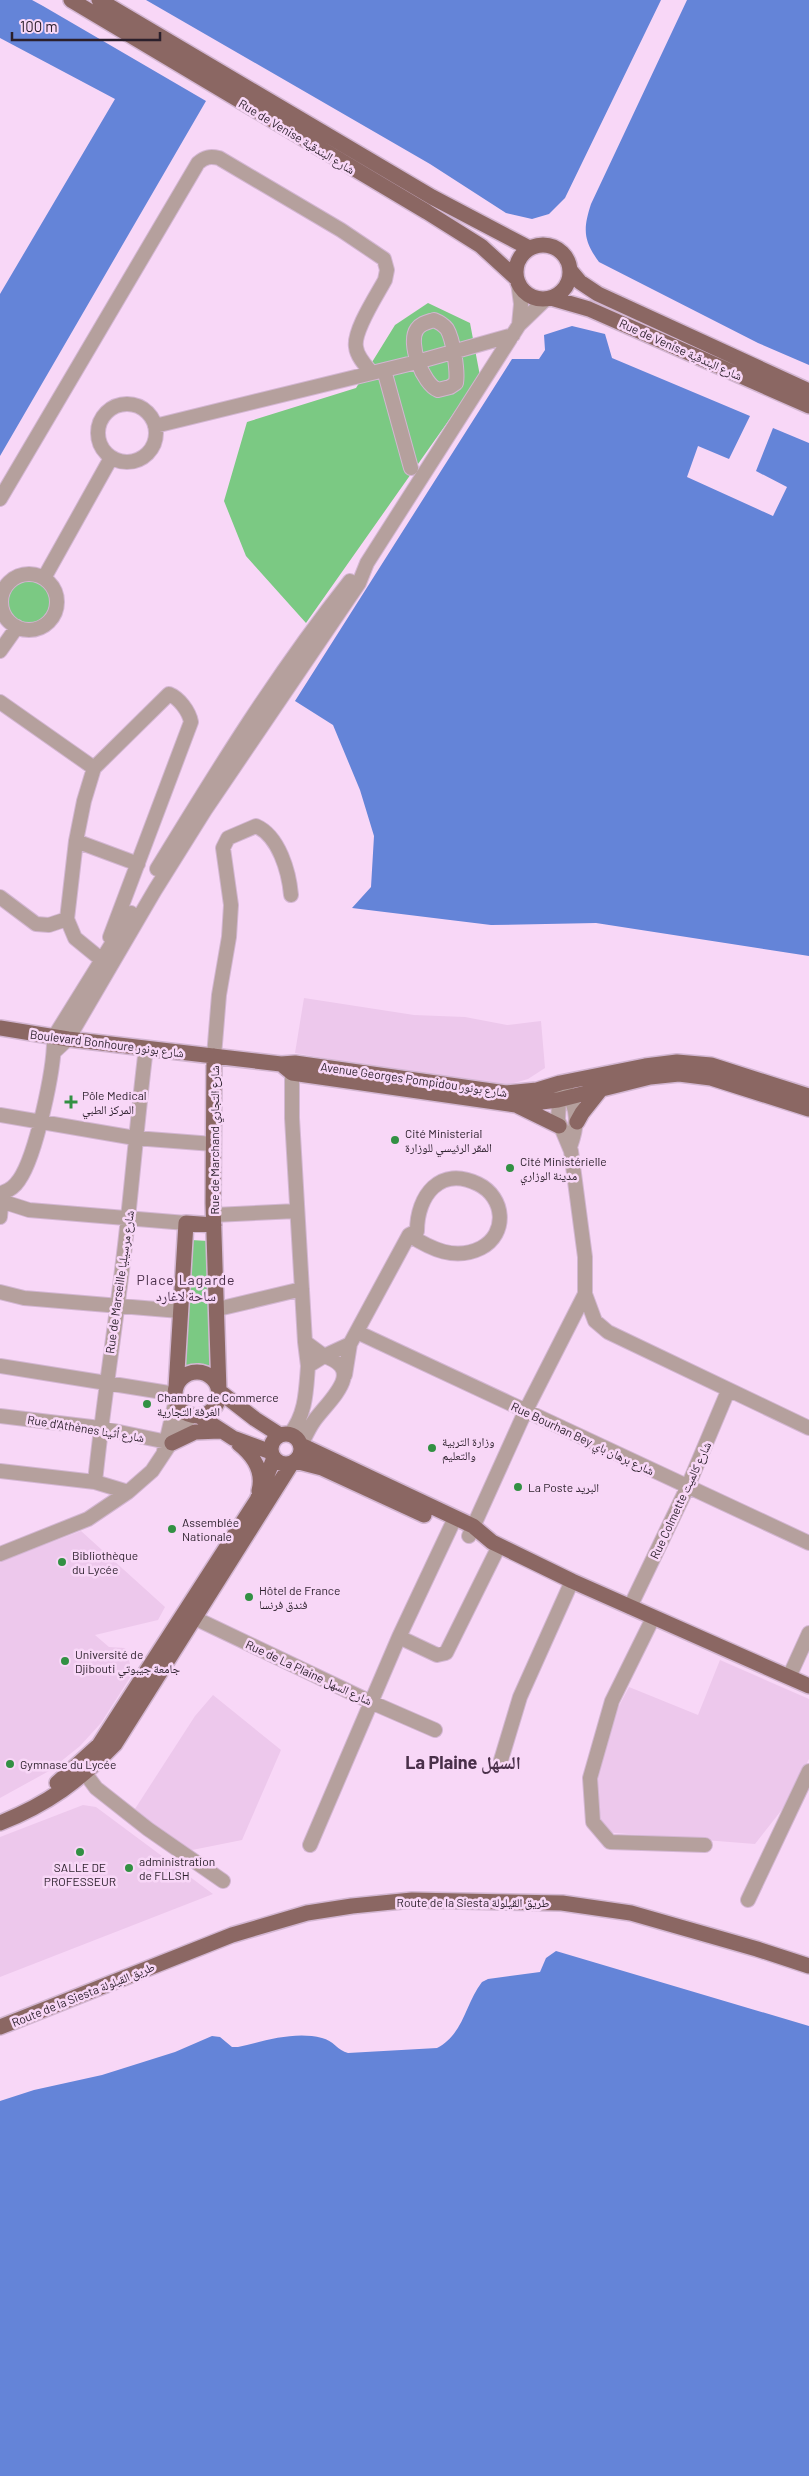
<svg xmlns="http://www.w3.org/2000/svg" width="809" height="2476" viewBox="0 0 809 2476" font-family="Barlow,'Noto Naskh Arabic',sans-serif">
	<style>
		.built { fill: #edc8ec }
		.green { fill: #7bc983 }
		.water { fill: #6484d8 }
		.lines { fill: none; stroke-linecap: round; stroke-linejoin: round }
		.minor-casing { stroke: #d3b6d2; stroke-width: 16 }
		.major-casing { stroke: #d3b6d2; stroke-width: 18 }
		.minor { stroke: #b5a09d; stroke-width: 14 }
		.major { stroke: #8b6763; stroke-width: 15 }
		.poi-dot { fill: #329043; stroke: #f8d7f7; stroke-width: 2 }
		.labels { text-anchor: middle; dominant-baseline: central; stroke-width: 5; stroke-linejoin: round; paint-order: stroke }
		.street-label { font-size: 12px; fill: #2b1f2b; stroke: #f8d7f7 }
		.poi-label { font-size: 12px; fill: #2b1f2b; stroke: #f8d7f7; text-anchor: start }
		.neighbourhood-label { font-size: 14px; letter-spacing: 1px; fill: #492f49; stroke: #f8d7f7 }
		.district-label { font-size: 18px; font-weight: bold; fill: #492f49; stroke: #f8d7f7 }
	</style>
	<rect width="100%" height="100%" fill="#f8d7f7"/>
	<!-- built -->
	<path class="built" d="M304,998L414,1015L465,1017L507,1025L541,1021L545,1068L528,1079L496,1088L295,1053Z
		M81,1531L165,1607L158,1620L95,1635L109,1647L125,1648L133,1673L101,1723L80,1746L49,1771L0,1798V1562Z
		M720,1660L809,1699V1759L784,1807L755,1844L603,1832L595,1780L610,1723L629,1687L698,1715Z
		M213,1695L281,1750L242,1840L187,1851L133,1812L195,1716Z
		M83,1805L96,1807L213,1894L0,1977V1837Z"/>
	<!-- green -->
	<path class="green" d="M428,303L470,323L480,376L306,623L246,556L224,501L247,422L356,388L395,325Z
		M8 602a21 21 0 1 1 42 0a21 21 0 1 1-42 0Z
		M191,1240L208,1241L214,1367L198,1363L183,1368Z"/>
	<!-- water -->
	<path class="water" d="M0,0H32L43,6L206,101L0,456V294L115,99L0,38Z
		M146,0H661L565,198L549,214L532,219L506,213L430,164Z
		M687,0H809V365L758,343L599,262C583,240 583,229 591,204Z
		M572,326L605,334L612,358L750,416L729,459L698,446L687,477L773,516L787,487L756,471L773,428L809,443V956L596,923L491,925L352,908L371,887L374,836L360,790L333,725L295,701L512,359H539L545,350L544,335Z
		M556,1951L809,2026V2476H0V2101L34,2090L102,2075L175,2052L212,2036L220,2037L232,2047H238C265,2041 294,2031 322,2038C333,2040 338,2051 348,2053L437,2048C464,2034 465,2004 482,1982L488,1979L540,1972L546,1958Z"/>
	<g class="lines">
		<defs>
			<path id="minor" d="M518,282L521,304L519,325
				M434,320C439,322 443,324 447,329C453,339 458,371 456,383L450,387L438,390C423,384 407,343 417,329C421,323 428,322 434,320Z
				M384,370L411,468
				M98 433a29 29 0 1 1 58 0a29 29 0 1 1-58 0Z
				M155,426L417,362L513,335
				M0,499L198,163C205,157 210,156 219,158L341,230L384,259L387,270L385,280C377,295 353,331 356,347C357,357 366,366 372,373
				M1 602a28 28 0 1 1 56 0a28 28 0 1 1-56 0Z
				M44,578L111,458
				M0,651L17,627
				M0,702L94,768
				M76,841L138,864
				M157,869C218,769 277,673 350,581
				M0,897L36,924L49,925L67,919
				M108,965L75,938L67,919L76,841L84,801L94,768L169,694C179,698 189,711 191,722L110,937
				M54,1052L68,1039L155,890L205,810L359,583L367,563L519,325L546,299
				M214,1056L219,995L229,937L231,905L223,848L228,838L256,826C279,836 289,872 291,895
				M295,1064L292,1073V1118L305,1342
				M560,1083L558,1120L571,1151L585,1257V1294L595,1321L608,1332L809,1428
				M565,1089C579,1109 578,1125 570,1147
				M0,1115L135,1138L213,1144
				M4,1192C10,1190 15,1186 19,1180C36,1156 55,1067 54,1037L131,913
				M4,1202L29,1210L186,1223
				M214,1215L297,1211
				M0,1217L1,1206
				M0,1292L24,1298L180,1311
				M218,1309L302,1289
				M357,1332L809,1543
				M350,1344L409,1235L417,1231C417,1196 440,1165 478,1184C505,1197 508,1234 481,1248C455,1261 431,1249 409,1235
				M0,1366L175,1394
				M308,1366L305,1342L324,1356L350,1344L345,1375
				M0,1416L100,1428L172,1443
				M290,1434C306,1414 306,1391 308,1366L324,1356C367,1370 329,1400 314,1421C309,1428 305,1437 301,1445
				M164,1451L176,1400
				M0,1471L95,1482L128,1492
				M95,1482C104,1394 119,1306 128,1218C134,1161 139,1105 146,1048
				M469,1536L525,1412L585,1294
				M0,1554L88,1519L128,1492L152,1471L184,1423L192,1416
				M630,1607L688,1486L728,1391
				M184,1613L373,1703L435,1730
				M653,1618L612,1701L590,1778L593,1822L610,1842L705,1845
				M399,1637L437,1655L446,1653L499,1546
				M789,1677L809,1633
				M501,1760L520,1697L572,1581
				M79,1765L96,1788L148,1829L223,1881
				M310,1845L399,1637L455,1518
				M748,1900L809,1771"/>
			<path id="major" d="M71,0L427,212L481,246L517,279
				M99,0L432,197L529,248
				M516 272a27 27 0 1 1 54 0a27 27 0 1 1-54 0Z
				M570,270L580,282L598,294L809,391
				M551,298L589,309L809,406
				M0,1028L68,1039L281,1064L295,1063L506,1093L537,1090L560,1083L645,1066L677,1062L711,1065L809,1096
				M214,1056L213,1203L219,1391L255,1419L280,1435
				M281,1064L292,1073L516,1105L558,1100L650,1077L679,1074L711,1078L809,1109
				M518,1106L559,1126
				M577,1122L582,1113L601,1089
				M175 1394a22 22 0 1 1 44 0a22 22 0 1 1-44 0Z
				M176,1388L186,1223L214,1225
				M199,1416L233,1438L271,1452
				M271 1449a15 15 0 1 1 30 0a15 15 0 1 1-30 0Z
				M172,1443L195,1432L220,1431
				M239,1444C254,1456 264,1472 259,1491
				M301,1445L473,1526L492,1542L572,1581L809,1686
				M295,1461L322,1468L424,1515
				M57,1783L99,1745L257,1500L274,1458
				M0,1823C48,1804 79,1781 115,1744L292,1463
				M0,2027L232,1935L307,1913L352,1906L412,1900L562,1903L631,1913L757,1949L809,1966"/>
		</defs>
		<!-- minor casing -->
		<use href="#minor" class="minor-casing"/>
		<!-- major casing -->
		<use href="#major" class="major-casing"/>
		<!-- minor -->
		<use href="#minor" class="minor"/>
		<!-- major -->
		<use href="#major" class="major"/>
	</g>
	<!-- markers -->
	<g class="poi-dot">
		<path d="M68.5 1094.5h5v5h5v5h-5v5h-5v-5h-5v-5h5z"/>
		<circle cx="395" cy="1140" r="5"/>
		<circle cx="510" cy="1168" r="5"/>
		<circle cx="147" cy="1404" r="5"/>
		<circle cx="432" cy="1448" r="5"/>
		<circle cx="518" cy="1487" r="5"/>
		<circle cx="172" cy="1529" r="5"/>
		<circle cx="62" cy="1562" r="5"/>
		<circle cx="249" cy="1597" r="5"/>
		<circle cx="65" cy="1661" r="5"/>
		<circle cx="10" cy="1764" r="5"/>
		<circle cx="80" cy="1852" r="5"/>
		<circle cx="129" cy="1868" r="5"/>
	</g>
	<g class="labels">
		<!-- street labels -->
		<g class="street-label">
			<text transform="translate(297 136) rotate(31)">Rue de Venise شارع البندقية</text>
			<text transform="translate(681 349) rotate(24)">Rue de Venise شارع البندقية</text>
			<text transform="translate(107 1043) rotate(7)">Boulevard Bonhoure شارع بونور</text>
			<text transform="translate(414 1079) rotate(8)">Avenue Georges Pompidou شارع بونور</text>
			<text transform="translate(214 1140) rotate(-90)">Rue de Marchand شارع التجاري</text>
			<text transform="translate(119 1282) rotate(-82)">Rue de Marseille شارع مرسيليا</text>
			<text transform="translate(86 1428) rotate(9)">Rue d'Athènes شارع أثينا</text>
			<text transform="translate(583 1438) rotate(25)">Rue Bourhan Bey شارع برهان باي</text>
			<text transform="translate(680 1500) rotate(-65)">Rue Colmette شارع كالميت</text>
			<text transform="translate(309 1672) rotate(25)">Rue de La Plaine شارع السهل</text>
			<text x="473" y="1902">Route de la Siesta طريق القيلولة</text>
			<text transform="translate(83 1994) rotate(-22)">Route de la Siesta طريق القيلولة</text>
		</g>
		<!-- poi labels -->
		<g class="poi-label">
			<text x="82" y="1095">Pôle Medical<tspan x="82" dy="14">المركز الطبي</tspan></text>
			<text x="405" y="1133">Cité Ministerial<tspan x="405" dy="14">المقر الرئيسي للوزارة</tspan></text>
			<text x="520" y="1161">Cité Ministérielle<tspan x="520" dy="14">مدينة الوزاري</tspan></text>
			<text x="157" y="1397">Chambre de Commerce<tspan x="157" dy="14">الغرفة التجارية</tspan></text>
			<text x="442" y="1441">وزارة التربية<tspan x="442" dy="14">والتعليم</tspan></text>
			<text x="528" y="1487">La Poste البريد</text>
			<text x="182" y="1522">Assemblée<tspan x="182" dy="14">Nationale</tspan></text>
			<text x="72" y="1555">Bibliothèque<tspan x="72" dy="14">du Lycée</tspan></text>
			<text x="259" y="1590">Hôtel de France<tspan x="259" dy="14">فندق فرنسا</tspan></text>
			<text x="75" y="1654">Université de<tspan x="75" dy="14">Djibouti جامعة جيبوتي</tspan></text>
			<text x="20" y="1764">Gymnase du Lycée</text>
			<text x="139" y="1861">administration<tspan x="139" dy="14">de FLLSH</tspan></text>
			<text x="80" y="1867" text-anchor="middle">SALLE DE<tspan x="80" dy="14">PROFESSEUR</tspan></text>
		</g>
		<!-- neighbourhood labels -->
		<g class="neighbourhood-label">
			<text x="186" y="1279">Place Lagarde<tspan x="186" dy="16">ساحة لاغارد</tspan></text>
		</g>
		<!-- district labels -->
		<g class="district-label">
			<text x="463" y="1762">La Plaine السهل</text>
		</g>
	</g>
	<!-- scale -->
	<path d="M12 32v8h148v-8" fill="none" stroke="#2b1f2b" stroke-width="2.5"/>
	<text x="20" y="32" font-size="15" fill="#2b1f2b" stroke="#f8d7f7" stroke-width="4" paint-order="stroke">100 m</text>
</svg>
